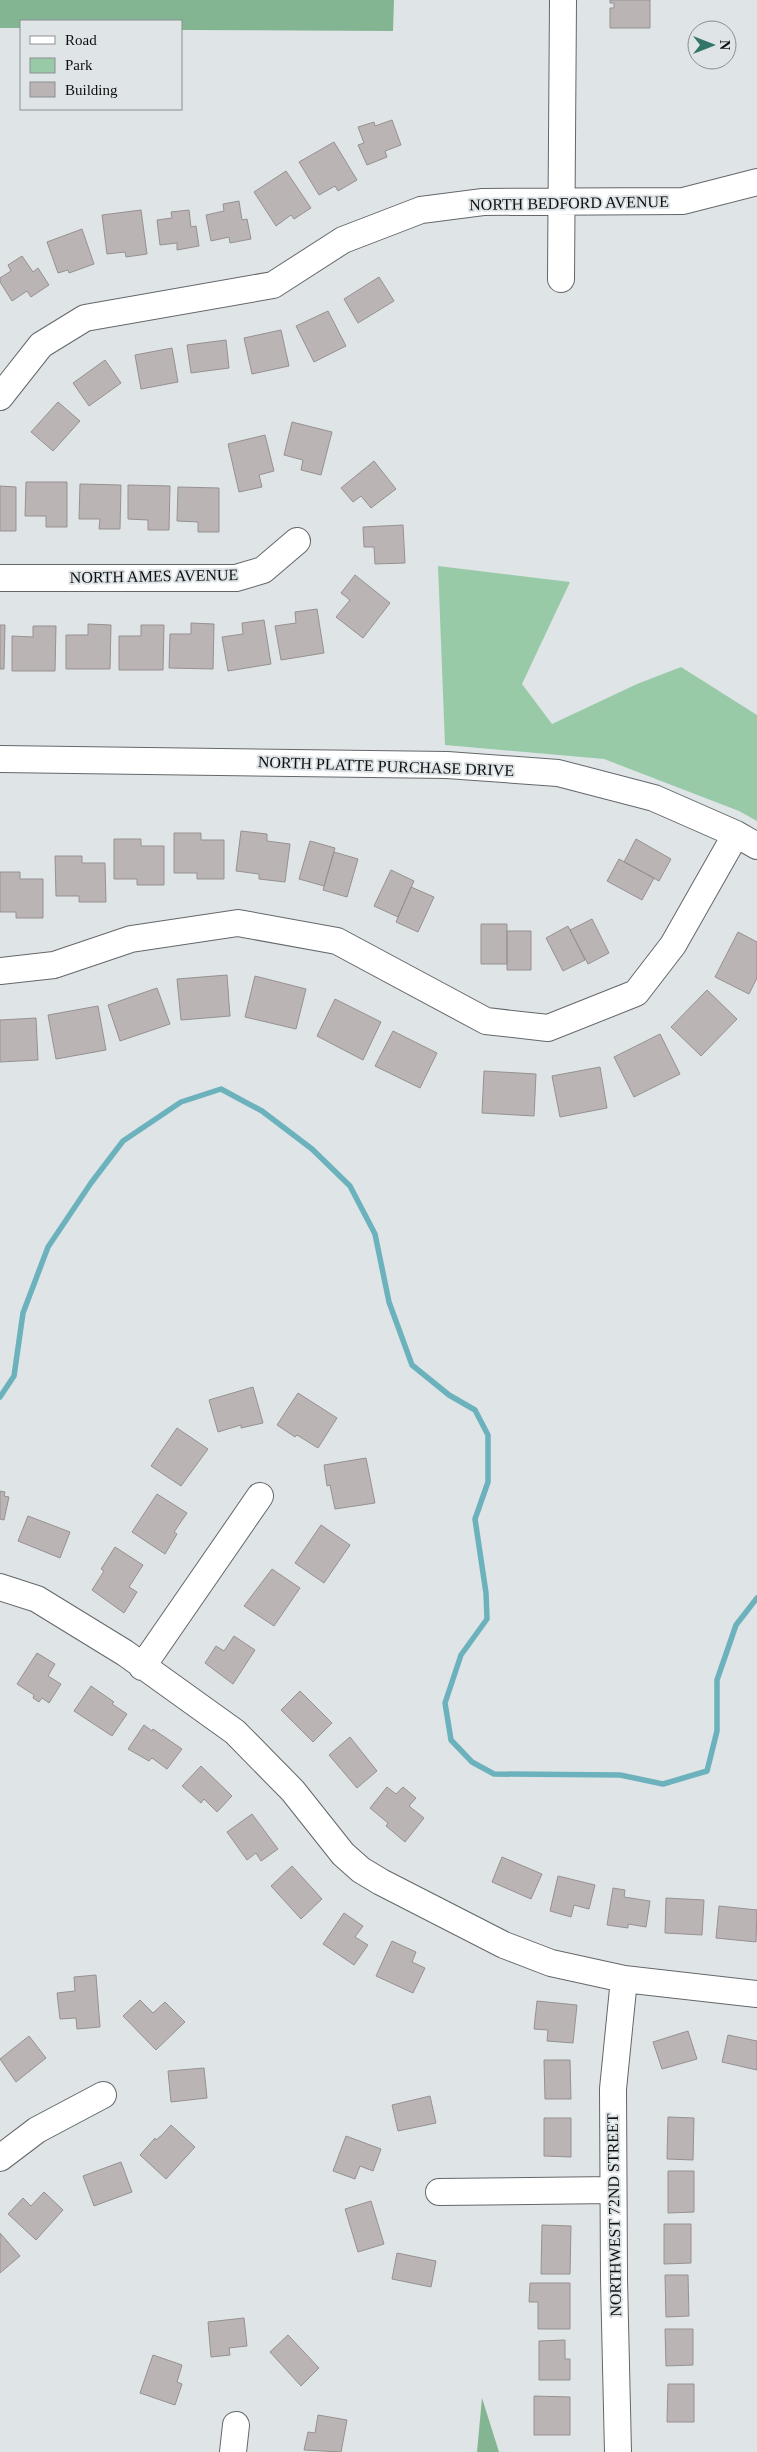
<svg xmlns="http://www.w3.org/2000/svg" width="757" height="2452" viewBox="0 0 757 2452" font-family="Georgia,serif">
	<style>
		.green { fill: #99caa8 }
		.forest { fill: #83b593 }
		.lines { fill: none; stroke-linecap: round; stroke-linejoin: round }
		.stream { stroke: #6cb2bd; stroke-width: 5.5 }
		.building { fill: #bab4b4; stroke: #979191 }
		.minor-casing { stroke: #64676a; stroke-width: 28 }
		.minor { stroke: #fff; stroke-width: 26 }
		.labels { text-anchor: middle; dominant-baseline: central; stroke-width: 4; stroke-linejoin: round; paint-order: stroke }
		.street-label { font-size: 16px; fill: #0e0f11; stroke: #dfe4e7 }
	</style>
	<rect width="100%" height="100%" fill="#dfe4e7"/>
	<!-- green -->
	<path class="green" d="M438,566L570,582L522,684L552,724L637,684L681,667L757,715V821L739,811L604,759L445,745Z"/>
	<!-- forest -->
	<path class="forest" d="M0,0H394L393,31L181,30V21H21V28H0Z
		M482,2398L499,2452H477Z"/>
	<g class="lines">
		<!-- stream -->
		<path class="stream" d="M0,1397L14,1376L23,1313L48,1247L91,1183L123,1141L181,1102L221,1089L262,1111L312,1149L350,1186L375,1234L389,1302L412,1365L449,1395L475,1410L488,1435V1482L475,1519L486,1593L487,1619L461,1655L445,1703L451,1740L472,1762L494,1774L620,1775L663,1784L707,1771L717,1731V1680L736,1625L757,1598"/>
	</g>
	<!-- building -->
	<path class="building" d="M610,0H650V28H610V8H614V3H610Z
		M392,120L401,145L385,151L387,157L367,165L358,145L364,143L358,127L374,122L375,126Z
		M334,142L357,180L338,191L335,186L319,195L299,162Z
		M286,171L311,208L294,219L291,215L276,226L254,192Z
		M239,201L242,220L247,219L251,239L230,243L229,237L211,241L206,215L224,211L223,204Z
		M141,210L147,254L126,257L125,252L107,254L102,215Z
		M189,210L191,227L196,226L199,246L177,250V243L160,245L157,220L172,218L171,212Z
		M82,229L94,264L69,273L68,270L58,273L47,242Z
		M22,256L33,272L38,268L49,285L31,297L27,291L12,301L0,282V278L11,271L8,265Z
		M379,277L394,301L358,323L344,299Z
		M328,311L346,346L314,362L296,326Z
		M281,330L289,366L252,374L244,338Z
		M226,340L229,368L191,373L187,345Z
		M172,348L178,382L141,389L135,355Z
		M105,360L121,383L89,406L73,383Z
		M58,402L80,421L53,451L31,432Z
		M292,422L332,432L321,475L301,470L303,460L284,455Z
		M265,435L274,471L259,475L262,487L239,492L228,444Z
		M374,461L396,489L371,508L361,496L353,502L341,488Z
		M26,482H67V527H46V516H25Z
		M80,484L121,485L120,529H99L100,519H79Z
		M128,485L170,486L169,530H148V520L128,519Z
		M0,486L16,487V531H0Z
		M178,487L219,488V532H198V522L177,521Z
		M403,525L405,563L375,564L374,547H364L363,527Z
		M355,575L390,603L363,638L336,617L350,600L341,593Z
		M317,609L324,653L281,660L275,626L296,623L295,612Z
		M264,620L271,664L228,671L222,637L243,634L242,623Z
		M191,623L214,624L213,669L169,668L170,634H191Z
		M88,624L111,625L110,669H66V635H88Z
		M0,625H5L4,669H0Z
		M141,625H164L163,670H119V636H141Z
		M33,626H56L55,671H12V636L33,637Z
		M241,831L267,834V841L290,844L285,882L259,879V874L236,871Z
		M174,833H201V840H224V879H197V873H174Z
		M114,839H141V846H164V885H137V879H114Z
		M636,839L671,859L659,881L624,862Z
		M310,841L335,848L324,886L299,879Z
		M334,852L358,859L347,897L323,890Z
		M55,856H82V863H105L106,902H79V896H56Z
		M619,859L654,878L642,900L607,881Z
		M391,870L414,881L398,917L374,906Z
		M0,872H20V879H43V918H16V912H0Z
		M411,887L434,897L418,932L396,922Z
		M592,919L609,953L588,964L570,930Z
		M481,924H507V964H481Z
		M568,926L585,960L563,971L546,938Z
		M507,931H531V970H507Z
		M738,932L757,942V978L749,994L715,977Z
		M227,975L230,1016L181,1020L177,979Z
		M255,976L306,989L296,1029L245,1017Z
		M157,988L170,1024L120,1041L108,1005Z
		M707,990L737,1019L701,1056L671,1027Z
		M335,999L381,1022L363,1060L317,1036Z
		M98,1006L106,1050L56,1059L48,1015Z
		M36,1018L38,1060L0,1062V1020Z
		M393,1031L437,1053L420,1088L375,1066Z
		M660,1034L680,1074L634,1097L614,1057Z
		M600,1067L607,1108L560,1117L552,1076Z
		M484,1071L536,1074L534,1116L482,1113Z
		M253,1387L263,1423L241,1428V1425L218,1432L209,1400Z
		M298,1393L337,1418L318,1448L297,1435L295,1437L277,1425Z
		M177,1428L208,1449L181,1486L151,1466Z
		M366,1458L375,1503L335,1509L330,1485L327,1486L324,1465Z
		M0,1491L5,1492L4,1496L9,1497L4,1520L0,1519Z
		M157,1494L187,1513L174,1532L177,1534L165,1554L132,1532Z
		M28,1516L70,1532L60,1558L18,1541Z
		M321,1525L350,1545L324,1583L295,1563Z
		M115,1547L143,1565L129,1587L137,1592L124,1613L92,1590L104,1571L101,1569Z
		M272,1569L300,1588L274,1626L244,1606Z
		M234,1636L255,1650L233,1684L205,1663L216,1646L224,1651Z
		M37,1653L55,1664L48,1676L61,1684L49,1703L42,1698L39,1702L33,1698L34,1695L17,1684Z
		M91,1686L114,1702L112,1704L127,1714L112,1736L74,1711Z
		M300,1691L332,1723L313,1742L281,1710Z
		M144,1725L152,1731L153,1729L182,1749L167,1769L152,1758L149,1761L128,1749Z
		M350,1737L377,1771L357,1788L329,1755Z
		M201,1766L232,1796L217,1812L204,1799L201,1803L182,1786Z
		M387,1787L396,1794L403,1787L416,1798L409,1806L424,1818L405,1842L386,1826L388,1823L370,1808Z
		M252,1814L278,1849L261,1861L256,1853L247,1860L227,1832Z
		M502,1857L542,1874L531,1899L492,1882Z
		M292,1866L322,1899L301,1919L271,1886Z
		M558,1876L595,1885L589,1909L574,1905L571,1917L550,1911Z
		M613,1888L625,1890L624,1897L650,1901L646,1927L628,1924V1928L607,1925Z
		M666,1898L704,1900L702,1935L665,1933Z
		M719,1906L757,1910L756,1942L716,1938Z
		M344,1913L363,1926L355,1937L368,1945L354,1965L323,1944Z
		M392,1941L416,1952L412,1962L425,1968L413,1993L376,1976Z
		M96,1975L100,2027L77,2029L76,2018L60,2019L57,1993L75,1991L74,1977Z
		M140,2000L153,2013L165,2002L185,2022L156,2050L123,2016Z
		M537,2001L577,2005L573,2043L547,2041L548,2030L534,2029Z
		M688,2031L697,2059L662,2069L653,2042Z
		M728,2035L757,2041V2070L722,2062Z
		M29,2036L46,2058L16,2082L0,2059Z
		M544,2060H570L571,2099H545Z
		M204,2068L207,2098L171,2102L168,2071Z
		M430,2096L436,2123L398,2131L392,2105Z
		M668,2117L694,2118L693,2160L667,2159Z
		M544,2118H571V2157L544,2156Z
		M171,2125L195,2147L166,2179L140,2155L155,2138L156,2140L162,2135Z
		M346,2136L381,2149L373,2171L360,2166L355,2179L333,2171Z
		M121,2162L132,2192L94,2206L83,2176Z
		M668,2171H694V2212L668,2213Z
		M44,2192L63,2210L36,2240L8,2214L23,2198L31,2206Z
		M371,2201L384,2244L358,2252L345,2209Z
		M664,2224H691V2263L664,2264Z
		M542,2225L571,2226L570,2274H541Z
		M0,2233L20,2256L0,2273Z
		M397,2253L436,2261L431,2287L392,2279Z
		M665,2275H688L689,2316L666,2317Z
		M530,2283H570V2329H538V2302H529Z
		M244,2318L247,2346L229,2348L230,2355L211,2357L208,2322Z
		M665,2329H693V2365L666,2366Z
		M288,2335L319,2368L301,2386L270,2352Z
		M565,2340V2359H570V2380H539V2341Z
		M153,2355L182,2365L177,2382L182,2384L175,2405L140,2393Z
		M668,2384H694V2422H667Z
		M534,2396L570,2397V2435H534Z
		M318,2415L347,2420L341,2452L304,2450L308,2432L315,2433Z"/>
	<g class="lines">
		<defs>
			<path id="minor" d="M561,279L563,0
				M0,397L41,345L85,318L273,285L343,240L421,210L483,202L683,201L757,182
				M0,578H236L263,570L297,541
				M0,759L447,765L558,773L654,798L736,834L757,846
				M0,971L54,965L131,939L238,923L337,941L486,1021L548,1028L636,993L673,945L736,834
				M0,1587L37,1599L125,1653L235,1732L293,1791L343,1854L361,1870L381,1882L504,1945L551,1963L624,1979L757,1994
				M142,1667L260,1496
				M0,2158L37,2130L103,2095
				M439,2192L613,2190
				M233,2452L236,2425
				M618,2452L614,2279L613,2089L624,1979"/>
		</defs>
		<!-- minor casing -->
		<use href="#minor" class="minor-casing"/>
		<!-- minor -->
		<use href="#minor" class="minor"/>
	</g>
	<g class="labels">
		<!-- street labels -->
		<g class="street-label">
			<text transform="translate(569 203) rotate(-1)">NORTH BEDFORD AVENUE</text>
			<text transform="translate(154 576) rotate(-1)">NORTH AMES AVENUE</text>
			<text transform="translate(386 766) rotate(2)">NORTH PLATTE PURCHASE DRIVE</text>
			<text transform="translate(614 2215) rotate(-91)">NORTHWEST 72ND STREET</text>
		</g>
	</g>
	<!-- legend -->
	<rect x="20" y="20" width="162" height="90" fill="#dfe4e7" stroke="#8b8f91"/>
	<rect x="30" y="36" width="25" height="8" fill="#ffffff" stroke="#8b8f91"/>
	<text x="65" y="45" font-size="15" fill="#0e0f11">Road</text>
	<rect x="30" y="58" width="25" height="15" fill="#99caa8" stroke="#8b8f91"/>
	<text x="65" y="70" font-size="15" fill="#0e0f11">Park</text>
	<rect x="30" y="82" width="25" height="15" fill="#bab4b4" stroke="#8b8f91"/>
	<text x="65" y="95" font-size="15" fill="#0e0f11">Building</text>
	<!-- north arrow -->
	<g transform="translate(712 45) rotate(90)"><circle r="24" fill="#dfe4e7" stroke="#8b8f91"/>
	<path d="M0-4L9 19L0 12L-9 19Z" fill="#337566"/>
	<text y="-8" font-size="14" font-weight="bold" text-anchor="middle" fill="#0e0f11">N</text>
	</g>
</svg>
